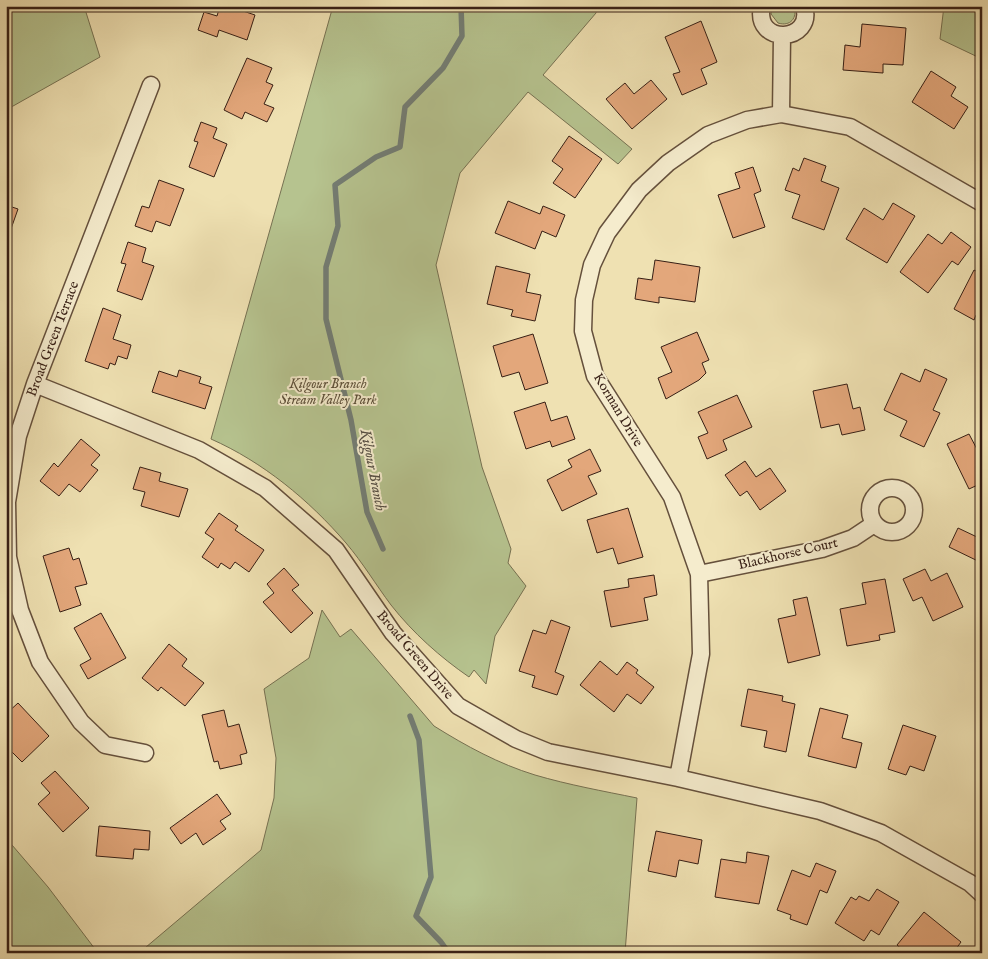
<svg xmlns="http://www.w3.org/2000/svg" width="988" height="959" viewBox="0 0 988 959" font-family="'IM FELL English',serif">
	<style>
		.green { fill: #b6c38f; stroke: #767152 }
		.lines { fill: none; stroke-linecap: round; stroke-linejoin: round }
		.stream { stroke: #737d74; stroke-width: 5.5 }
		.building { fill: #e3a77b; stroke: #371f15 }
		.street-casing { stroke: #65503c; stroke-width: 19 }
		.street { stroke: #f5eccd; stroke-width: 16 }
		.labels { text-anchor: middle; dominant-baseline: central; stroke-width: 4; stroke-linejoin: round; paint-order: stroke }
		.street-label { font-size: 14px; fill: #371f15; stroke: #f5eccd }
		.park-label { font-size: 14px; font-style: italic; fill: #5d503a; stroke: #f5eccd }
		.water-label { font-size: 15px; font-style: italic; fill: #554e44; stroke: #f5eccd }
	</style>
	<rect width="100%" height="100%" fill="#efe1b2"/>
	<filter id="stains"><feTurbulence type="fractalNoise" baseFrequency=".004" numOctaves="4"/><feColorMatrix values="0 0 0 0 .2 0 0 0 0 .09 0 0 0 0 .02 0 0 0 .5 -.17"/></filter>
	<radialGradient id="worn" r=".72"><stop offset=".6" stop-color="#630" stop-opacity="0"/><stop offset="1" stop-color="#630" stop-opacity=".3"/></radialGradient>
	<!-- green -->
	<path class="green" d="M6,6H84L100,57L6,110Z
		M333,6H598L596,13L543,75L632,149L618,164L528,92L460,173L436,265L482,467L511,549L508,563L526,586L495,636L486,684L474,670L469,677C440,657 413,633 391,605C376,585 363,563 346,543C309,500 263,462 211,439Z
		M773,6H794C798,18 790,27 778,23L771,14Z
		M944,6H982V59L940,39Z
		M322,610L340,637L351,629L434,726C466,746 499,764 535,775C569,785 603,791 637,798L625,953H139L261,850L274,798L276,758L264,689L309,658Z
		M6,838L48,887L98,953H6Z"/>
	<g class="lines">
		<!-- stream -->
		<path class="stream" d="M383,549L367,512L351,420L326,319V267L338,226L335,185L376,157L400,147L405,107L443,68L462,36L461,6
			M410,716L419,740L431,877L416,916L441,942L449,953"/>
	</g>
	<!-- building -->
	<path class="building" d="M220,6H228L255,15L247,40L219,30L217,37L198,30L204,12L217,16Z
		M701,21L717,62L701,69L707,84L682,95L673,74L680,72L665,37Z
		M862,24L906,28L903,65L883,64V73L843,70L845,45L860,47Z
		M247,58L272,68L266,82L273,85L264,104L274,108L267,122L245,112L242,119L224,110Z
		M931,71L956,87L951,96L968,107L954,129L912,102Z
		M651,80L667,99L632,129L606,99L625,83L634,94Z
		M201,122L217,128L213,138L227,144L214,177L189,167L198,142L194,141Z
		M569,136L602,159L575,198L553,183L563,169L552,161Z
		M804,158L826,166L821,181L839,188L824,230L792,218L800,195L785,190L793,168L799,171Z
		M753,167L761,191L754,194L765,227L733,238L718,195L740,188L735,173Z
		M159,180L184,189L170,226L156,221L152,232L135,226L142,206L149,208Z
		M508,201L540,214L543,206L565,215L556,237L542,231L535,249L495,233Z
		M893,203L915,216L887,263L846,239L864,208L883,220Z
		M6,205L18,209L6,243Z
		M951,232L971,247L958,265L952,261L928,293L900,272L928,234L942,244Z
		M128,242L146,248L142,262L154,266L142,300L117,291L126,264L121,263Z
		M655,260L700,267L695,302L659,297V303L635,299L638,278L652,280Z
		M496,266L530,274L526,292L541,295L535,321L511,316L513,310L487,304Z
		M974,270L982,274V318L976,315L974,320L954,309Z
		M103,308L121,315L113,339L131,345L127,359L118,356L115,365L110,363L108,369L85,361Z
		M697,332L709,360L702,363L706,373L699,380L666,399L658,378L672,372L661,347Z
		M533,334L548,383L525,390L519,372L502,377L493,346Z
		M925,369L947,379L933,410L940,413L924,447L900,436L907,421L884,410L901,373L920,382Z
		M179,370L201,377L199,383L212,387L205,409L152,392L159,371L177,377Z
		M847,384L853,409L860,407L865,430L842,435L839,424L821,428L813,391Z
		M737,395L752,427L723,440L727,450L707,459L698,437L708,433L698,412Z
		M545,402L551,421L567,416L575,439L552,447L550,441L526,449L514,412Z
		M969,434L979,453L982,452V483L969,489L947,444Z
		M81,439L100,455L91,465L98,470L80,492L69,484L59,496L40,481L54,463L58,467Z
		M590,449L601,471L588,476L597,494L562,511L547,480L572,467L568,460Z
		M745,461L756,477L770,468L786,491L760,510L747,491L740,496L725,475Z
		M140,467L161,473L159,481L188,489L179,517L141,506L145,492L133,489Z
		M628,508L643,557L618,564L613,548L597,553L587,520Z
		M219,513L238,526L235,530L264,550L249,572L235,562L230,569L221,563L218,568L202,557L214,539L205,533Z
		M982,527V563L949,547L958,528L977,537Z
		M69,548L73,560L79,558L87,584L75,587L81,605L60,612L43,556Z
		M284,568L299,585L292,590L313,613L291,633L263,602L274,593L267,584Z
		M925,569L931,581L947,573L963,607L933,621L922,597L913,601L903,579Z
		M654,575L657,595L644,598L648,620L611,627L604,591L629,587L628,579Z
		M885,579L895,632L879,635L880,640L847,646L840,609L866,604L862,583Z
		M807,597L820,655L788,663L778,619L796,615L793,600Z
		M101,613L126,658L88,679L80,665L91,659L74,628Z
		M551,620L570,627L555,672L564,676L557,695L532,687L535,676L519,671L533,630L546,634Z
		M169,644L187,659L182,666L204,683L185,706L161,687L158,691L142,678Z
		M600,661L617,675L627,662L638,670L636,673L654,687L641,704L627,694L614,712L580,685Z
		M748,689L783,696L782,701L795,704L786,752L764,747L767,731L741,726Z
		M18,703L49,736L22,762L6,746V714Z
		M820,708L848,715L842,738L862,743L856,768L808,756Z
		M224,710L228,727L239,724L247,753L240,755L242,764L220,769L218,761L214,762L202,715Z
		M903,725L936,736L924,771L910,766L906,775L888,769Z
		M55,771L89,808L63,832L38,804L50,793L41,783Z
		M217,794L231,814L220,821L226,829L203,845L196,833L181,844L170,828Z
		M99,826L150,831L149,850L134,849L133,859L96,856Z
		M656,831L702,840L698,864L679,860L676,877L648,871Z
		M747,852L769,856L759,904L715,897L721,859L746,863Z
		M816,863L836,871L827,893L820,890L807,925L790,919L791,915L777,910L792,870L810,877Z
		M877,889L899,902L879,935L871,930L864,941L835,923L851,897L856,900L859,896L869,901Z
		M924,912L961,942L953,953H935L932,950L929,953H906L897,945Z"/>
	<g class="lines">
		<defs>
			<path id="street" d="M762,6C753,46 815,43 804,6
				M781,114L782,36
				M35,384L199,450L265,488L336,550L393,633L458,706L516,739L548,752L678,778L820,811L881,833L970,883L982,894
				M870 510a22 22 0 1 1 44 0a22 22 0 1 1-44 0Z
				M699,574L822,549L853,538L874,524
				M145,753L105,745L81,722L40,662L20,610L8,557L7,502L18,436L35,384L151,85
				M678,778L701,654L699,574L672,497L595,376L583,331L584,300L592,265L607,233L639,190L668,163L708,135L747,120L781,114L850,127L982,203"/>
		</defs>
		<!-- street casing -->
		<use href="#street" class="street-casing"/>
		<!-- street -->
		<use href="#street" class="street"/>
	</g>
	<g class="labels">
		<!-- street labels -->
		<g class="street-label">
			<text transform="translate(53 339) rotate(-69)">Broad Green Terrace</text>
			<text transform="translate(618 410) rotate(59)">Korman Drive</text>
			<text transform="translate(788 554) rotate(-13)">Blackhorse Court</text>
			<text transform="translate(415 655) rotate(50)">Broad Green Drive</text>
		</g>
		<!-- park labels -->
		<g class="park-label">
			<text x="328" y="384">Kilgour Branch<tspan x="328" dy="16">Stream Valley Park</tspan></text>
		</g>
		<!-- water labels -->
		<g class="water-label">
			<text transform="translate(373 470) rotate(79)">Kilgour Branch</text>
		</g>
	</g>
	<!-- margin -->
	<rect width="988" height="959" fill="none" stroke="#efe1b2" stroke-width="25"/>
	<rect x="8" y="8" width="973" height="944" fill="none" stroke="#371f15" stroke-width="2.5"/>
	<rect x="12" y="12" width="963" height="934" fill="none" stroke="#371f15"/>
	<rect width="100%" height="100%" filter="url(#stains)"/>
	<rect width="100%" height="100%" fill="url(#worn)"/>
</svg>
